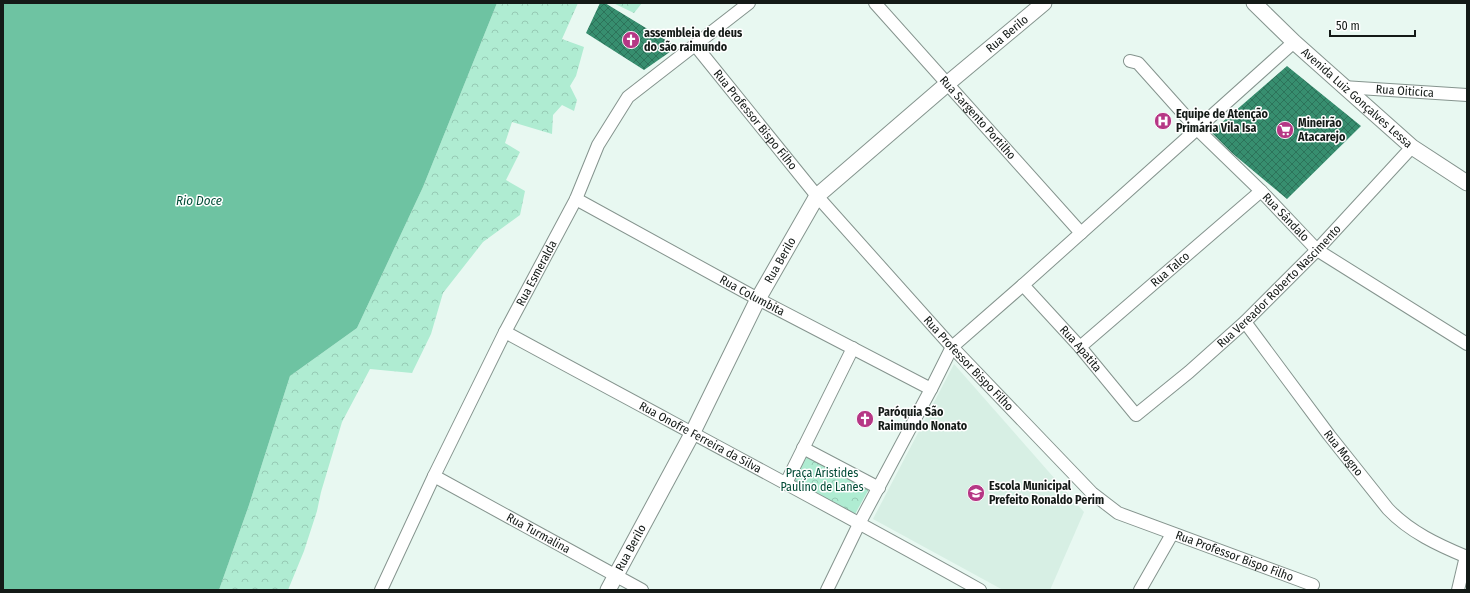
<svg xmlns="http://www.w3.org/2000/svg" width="1470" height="593" viewBox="0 0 1470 593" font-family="'Fira Sans Condensed',sans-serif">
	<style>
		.built { fill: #d7efe4 }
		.forest { fill: url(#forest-crowns) }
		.water { fill: #6ec3a2 }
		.building { fill: url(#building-cross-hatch) }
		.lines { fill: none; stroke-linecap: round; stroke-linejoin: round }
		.minor-casing { stroke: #85948e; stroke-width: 14 }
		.tertiary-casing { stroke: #85948e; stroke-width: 17 }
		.minor { stroke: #fff; stroke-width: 12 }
		.tertiary { stroke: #fff; stroke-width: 15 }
		.labels { text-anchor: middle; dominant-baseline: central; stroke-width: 3; stroke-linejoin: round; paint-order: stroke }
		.poi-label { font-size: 12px; font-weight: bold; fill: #141a17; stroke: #fff; text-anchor: start }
		.street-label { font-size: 12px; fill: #141a17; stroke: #fff }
		.park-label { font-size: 12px; fill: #004a35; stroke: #fff }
		.water-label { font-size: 13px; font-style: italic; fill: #044e38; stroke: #fff }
	</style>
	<defs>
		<pattern id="forest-crowns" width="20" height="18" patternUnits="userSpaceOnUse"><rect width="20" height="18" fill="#afecd2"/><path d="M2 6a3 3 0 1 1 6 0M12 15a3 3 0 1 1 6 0" fill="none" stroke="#96cab4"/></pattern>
		<pattern id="building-cross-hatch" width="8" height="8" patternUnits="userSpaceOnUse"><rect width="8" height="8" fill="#378e6f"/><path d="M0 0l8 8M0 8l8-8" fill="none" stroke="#2d735a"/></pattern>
	</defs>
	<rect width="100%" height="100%" fill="#e8f8f1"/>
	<!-- built -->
	<path class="built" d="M954,364L1084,512L1050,590H1003L873,519Z"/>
	<!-- forest -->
	<path class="forest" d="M497,3H578L562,39L584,47L576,76L570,86L577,100L574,111L562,105L553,115L552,134L512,122L505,143L520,152L506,180L525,191L520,215L483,242L443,293L431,334L412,373L370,369L342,422L321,492L317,511L304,551L288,590H219L249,505L290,376L357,328L423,187Z
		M613,3H642L634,13Z
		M804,451L870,487L854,516L788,482Z"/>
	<!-- water -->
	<path class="water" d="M3,3H497L423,187L357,328L290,376L249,505L219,590H3Z"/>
	<!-- building -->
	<path class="building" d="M600,3H605L677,47L644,70L586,33Z
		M1287,66L1361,126L1287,199L1232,153L1211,132Z"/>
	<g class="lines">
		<defs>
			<g id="minor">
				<path id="s1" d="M875,3L1081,233"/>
				<path id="s2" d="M695,45L817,196L952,347L1092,493L1118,513L1313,585"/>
				<path id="s3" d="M1130,61L1138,63L1197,129L1261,191L1317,250L1467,344"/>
				<path id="s4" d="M1343,87L1467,95"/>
				<path id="s5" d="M576,199L758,299L931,389"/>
				<path id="s6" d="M1023,285L1080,347L1136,415L1189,372L1245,322L1317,250L1412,147"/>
				<path id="s7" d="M1245,322L1329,435L1388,509C1410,532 1438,545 1467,557"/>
				<path id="s8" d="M505,332C663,418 823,502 980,590"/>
				<path id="s9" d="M1080,347L1261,191"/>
				<path d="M803,448L879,488"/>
				<path id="s10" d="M434,476L642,590"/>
				<path d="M786,483L853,348"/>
				<path id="s11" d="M381,590L434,476L505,332L576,199L598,145L628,97L749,3"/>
				<path d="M827,590L860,522L931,389L952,347L1023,285L1294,42"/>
				<path d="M1140,590L1172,534"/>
				<path d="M1458,590L1466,556"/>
			</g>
			<g id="tertiary">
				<path id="s12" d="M1254,3L1294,42L1412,147L1467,183"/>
				<path id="s13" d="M608,590L692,434L758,299L817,196L947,84L1044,3"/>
			</g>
		</defs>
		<!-- minor casing -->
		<use href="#minor" class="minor-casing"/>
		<!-- tertiary casing -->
		<use href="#tertiary" class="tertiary-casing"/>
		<!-- minor -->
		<use href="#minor" class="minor"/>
		<!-- tertiary -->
		<use href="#tertiary" class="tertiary"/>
	</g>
	<!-- icons -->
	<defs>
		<symbol id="church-disc" viewBox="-11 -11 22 22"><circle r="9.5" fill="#b63785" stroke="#fff"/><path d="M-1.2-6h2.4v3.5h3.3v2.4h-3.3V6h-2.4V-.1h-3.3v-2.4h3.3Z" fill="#fff"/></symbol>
		<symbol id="hospital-disc" viewBox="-11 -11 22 22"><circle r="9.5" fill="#b63785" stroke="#fff"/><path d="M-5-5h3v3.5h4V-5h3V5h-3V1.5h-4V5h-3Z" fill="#fff"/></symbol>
		<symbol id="supermarket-disc" viewBox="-11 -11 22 22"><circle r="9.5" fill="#b63785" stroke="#fff"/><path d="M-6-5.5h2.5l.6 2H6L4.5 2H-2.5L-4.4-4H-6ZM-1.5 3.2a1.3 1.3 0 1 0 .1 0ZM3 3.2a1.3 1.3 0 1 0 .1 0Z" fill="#fff"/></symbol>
		<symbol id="school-disc" viewBox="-11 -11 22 22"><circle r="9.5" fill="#b63785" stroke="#fff"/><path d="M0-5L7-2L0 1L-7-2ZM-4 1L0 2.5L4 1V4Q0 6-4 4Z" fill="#fff"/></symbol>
	</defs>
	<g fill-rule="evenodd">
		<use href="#church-disc" x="621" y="30" width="20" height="20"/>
		<use href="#hospital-disc" x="1153" y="111" width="20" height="20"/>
		<use href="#supermarket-disc" x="1275" y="120" width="20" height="20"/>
		<use href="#church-disc" x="855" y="409" width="20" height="20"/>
		<use href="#school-disc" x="966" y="483" width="20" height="20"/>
	</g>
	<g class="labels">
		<!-- poi labels -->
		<g class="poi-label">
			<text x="644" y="33">assembleia de deus<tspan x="644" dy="14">do são raimundo</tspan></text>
			<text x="1176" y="114">Equipe de Atenção<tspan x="1176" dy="14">Primária Vila Isa</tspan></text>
			<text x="1298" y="123">Mineirão<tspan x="1298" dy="14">Atacarejo</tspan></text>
			<text x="878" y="412">Paróquia São<tspan x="878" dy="14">Raimundo Nonato</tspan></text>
			<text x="989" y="486">Escola Municipal<tspan x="989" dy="14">Prefeito Ronaldo Perim</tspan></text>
		</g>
		<!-- street labels -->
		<g class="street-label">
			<text stroke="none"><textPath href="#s13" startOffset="696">Rua Berilo</textPath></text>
			<text stroke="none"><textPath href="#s4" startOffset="62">Rua Oiticica</textPath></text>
			<text stroke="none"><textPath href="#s12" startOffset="140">Avenida Luiz Gonçalves Lessa</textPath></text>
			<text stroke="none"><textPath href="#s1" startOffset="154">Rua Sargento Portilho</textPath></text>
			<text stroke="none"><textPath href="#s2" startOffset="96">Rua Professor Bispo Filho</textPath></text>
			<text stroke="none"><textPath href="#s3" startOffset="222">Rua Sândalo</textPath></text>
			<text stroke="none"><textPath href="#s13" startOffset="372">Rua Berilo</textPath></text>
			<text stroke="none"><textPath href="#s9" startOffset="119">Rua Talco</textPath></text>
			<text stroke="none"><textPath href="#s11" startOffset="353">Rua Esmeralda</textPath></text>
			<text stroke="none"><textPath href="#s6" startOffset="365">Rua Vereador Roberto Nascimento</textPath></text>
			<text stroke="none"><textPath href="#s5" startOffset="201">Rua Columbita</textPath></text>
			<text stroke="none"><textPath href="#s6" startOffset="86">Rua Apatita</textPath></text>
			<text stroke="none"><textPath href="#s2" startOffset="420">Rua Professor Bispo Filho</textPath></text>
			<text stroke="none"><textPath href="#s8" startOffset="222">Rua Onofre Ferreira da Silva</textPath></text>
			<text stroke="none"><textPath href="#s7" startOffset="164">Rua Mogno</textPath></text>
			<text stroke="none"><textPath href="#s10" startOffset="119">Rua Turmalina</textPath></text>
			<text stroke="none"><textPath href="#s13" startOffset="48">Rua Berilo</textPath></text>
			<text stroke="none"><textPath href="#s2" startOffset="756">Rua Professor Bispo Filho</textPath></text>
		</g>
		<!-- park labels -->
		<g class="park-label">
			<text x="822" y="473">Praça Aristides<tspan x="822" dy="14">Paulino de Lanes</tspan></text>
		</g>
		<!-- water labels -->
		<g class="water-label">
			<text x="199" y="200">Rio Doce</text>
		</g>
	</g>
	<!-- border -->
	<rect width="1470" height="593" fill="none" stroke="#141a17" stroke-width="8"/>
	<!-- scale -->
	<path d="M1330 30v6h85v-6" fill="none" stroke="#141a17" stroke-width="2"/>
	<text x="1336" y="30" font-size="12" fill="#141a17" stroke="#ffffff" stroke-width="3" paint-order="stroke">50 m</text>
</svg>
